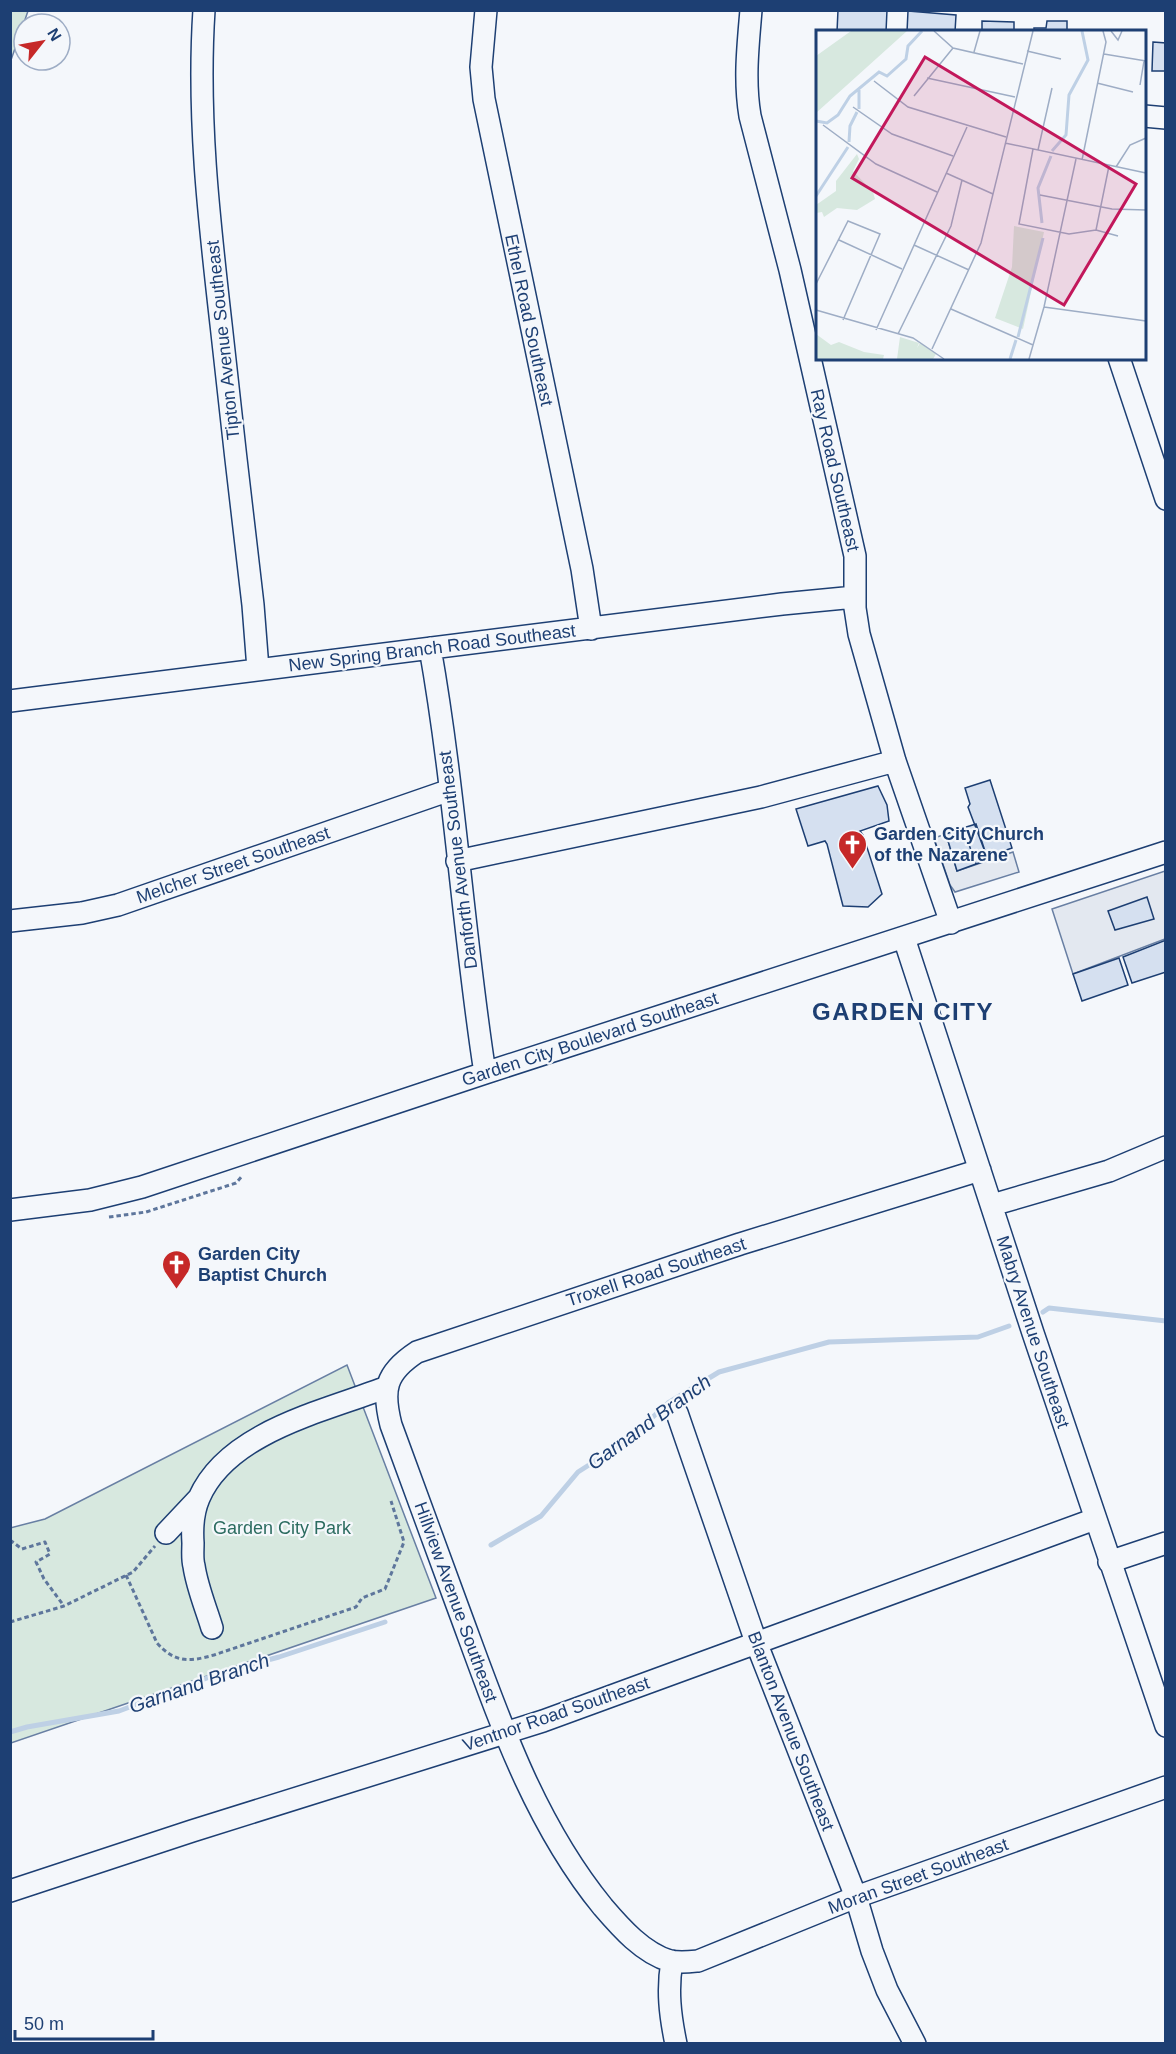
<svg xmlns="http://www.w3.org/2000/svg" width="1176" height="2054" viewBox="0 0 1176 2054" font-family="Arial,sans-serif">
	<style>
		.green { fill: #d7e8df; stroke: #687fa3; stroke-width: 1.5 }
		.parking { fill: #e3e8f0; stroke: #687fa3; stroke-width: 1.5 }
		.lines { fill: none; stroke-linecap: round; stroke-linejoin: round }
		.stream { stroke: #bed0e5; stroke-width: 5 }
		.building { fill: #d5e0f0; stroke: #1d3f73; stroke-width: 1.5 }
		.minor-casing { stroke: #1d3f73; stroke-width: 24 }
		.path { stroke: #5e769c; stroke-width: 3; stroke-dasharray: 4.5 3; stroke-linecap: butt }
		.minor { stroke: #f4f7fb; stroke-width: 21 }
		.labels { text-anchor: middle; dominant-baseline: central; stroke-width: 4.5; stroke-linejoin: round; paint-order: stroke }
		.street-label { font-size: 18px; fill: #1d3f73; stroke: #f4f7fb }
		.poi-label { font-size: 18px; font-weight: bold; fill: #1d3f73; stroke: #f4f7fb; text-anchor: start }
		.park-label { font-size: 18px; fill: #2c6c60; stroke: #f4f7fb }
		.water-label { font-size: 20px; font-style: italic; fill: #1d3f73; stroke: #f4f7fb }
		.district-label { font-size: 24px; font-weight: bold; letter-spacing: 1.5px; fill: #1d3f73; stroke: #f4f7fb }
		.inset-river { fill: none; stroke: #bed0e5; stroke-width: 3 }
		.inset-road { fill: none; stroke: #9eadc5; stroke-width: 1.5 }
		.view { fill: #c2185b; fill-opacity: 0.15; stroke: #c2185b; stroke-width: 3 }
		.inset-edge { fill: none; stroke: #1d3f73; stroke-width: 3 }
	</style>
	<rect width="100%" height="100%" fill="#f4f7fb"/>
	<!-- green -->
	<path class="green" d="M11,10L28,11L11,60L10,11Z
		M347,1365L436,1598L11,1743L10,1528L45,1519Z"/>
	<!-- parking -->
	<path class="parking" d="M946,834L957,871L1013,852L1019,872L955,892L950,885L934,838Z
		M1165,871V939L1073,974L1052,909Z"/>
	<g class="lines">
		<!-- stream -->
		<path class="stream" d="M1043,1312L1049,1308L1166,1321
			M491,1545L541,1516L578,1472L628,1440L668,1403L719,1372L829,1342L978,1337L1009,1326
			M10,1732L27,1727L119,1711L223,1672L279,1657L385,1622"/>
	</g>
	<!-- building -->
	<path class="building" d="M838,10H887L886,32H837Z
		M908,11L956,15L955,32H907Z
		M982,21L1014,22V32H982Z
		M1047,21H1067V32H1034V28H1046Z
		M1153,42L1166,43V71H1152Z
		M990,780L1012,848L987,857L968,807L970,804L965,788Z
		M878,786L887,805L889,821L860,831L863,835L882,894L868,907L843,906L827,844L825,841L808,846L796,809Z
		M976,824L988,860L976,864L963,828Z
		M963,828L976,864L957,871L946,834Z
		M1147,897L1154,919L1115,930L1108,911Z
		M1166,940V972L1132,983L1123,957Z
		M1119,958L1128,985L1082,1001L1073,974Z"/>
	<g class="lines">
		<defs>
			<path id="minor" d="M204,10C197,116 209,219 221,324C231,418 242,511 253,605L258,669
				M486,10L481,67L484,99L582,569L591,629
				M751,10C748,46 744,80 750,116L790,270L855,556V608L859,634L895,761L951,923
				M1144,116L1166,118
				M1119,358L1166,499
				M430,648C455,789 463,932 485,1073
				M10,701L782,604L855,597
				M457,861L761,797L895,761
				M10,921L82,913L118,905L450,790
				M904,938L1033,1333L1166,1726
				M980,1170L740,1244L417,1352C385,1373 382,1390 391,1425C413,1485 435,1545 457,1605C496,1710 531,1819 603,1907C621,1928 643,1953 670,1961C680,1963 688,1962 698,1961L856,1897L1166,1787
				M992,1205L1109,1171L1166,1147
				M10,1210L90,1200L142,1187L485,1073L1166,852
				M677,1413L756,1642L856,1897L872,1951L887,1990L915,2044
				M166,1533L198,1499
				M1109,1562L1166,1543
				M212,1628C206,1608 197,1587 194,1566C192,1559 193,1551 193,1543C192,1529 193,1512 199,1498C228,1431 326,1411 387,1387
				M10,1891L192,1831L543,1721L1095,1519
				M672,1961C667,1990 670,2015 676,2044"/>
		</defs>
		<!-- minor casing -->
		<use href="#minor" class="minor-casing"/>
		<!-- path -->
		<path class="path" d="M109,1217L146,1212L236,1183L243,1175
			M10,1540L22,1549L45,1542L50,1554L36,1562L44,1579L64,1606
			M126,1575L157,1643C175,1663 189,1662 214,1655L356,1607L362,1598L385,1589L404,1542L391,1501
			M10,1622L64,1606L133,1572L155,1546"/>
		<!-- minor -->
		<use href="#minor" class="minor"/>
	</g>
	<!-- icons -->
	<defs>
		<symbol id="church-pin" viewBox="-11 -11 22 30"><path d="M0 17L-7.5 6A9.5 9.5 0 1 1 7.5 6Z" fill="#c62828" stroke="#f4f7fb"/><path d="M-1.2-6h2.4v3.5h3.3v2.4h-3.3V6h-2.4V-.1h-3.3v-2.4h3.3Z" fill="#fff"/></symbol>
	</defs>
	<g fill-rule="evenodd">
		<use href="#church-pin" x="836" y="828" width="33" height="45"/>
		<use href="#church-pin" x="160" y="1248" width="33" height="45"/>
	</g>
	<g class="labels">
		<!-- street labels -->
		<g class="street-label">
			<text transform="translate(529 320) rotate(78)">Ethel Road Southeast</text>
			<text transform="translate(223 340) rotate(-96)">Tipton Avenue Southeast</text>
			<text transform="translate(835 470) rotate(77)">Ray Road Southeast</text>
			<text transform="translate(432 648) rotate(-7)">New Spring Branch Road Southeast</text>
			<text transform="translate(458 860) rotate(-97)">Danforth Avenue Southeast</text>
			<text transform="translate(233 865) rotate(-19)">Melcher Street Southeast</text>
			<text transform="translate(590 1039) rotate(-18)">Garden City Boulevard Southeast</text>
			<text transform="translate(656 1272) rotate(-18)">Troxell Road Southeast</text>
			<text transform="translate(1033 1332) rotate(72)">Mabry Avenue Southeast</text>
			<text transform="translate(456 1602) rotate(70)">Hillview Avenue Southeast</text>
			<text transform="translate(556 1714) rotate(-19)">Ventnor Road Southeast</text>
			<text transform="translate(791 1731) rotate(69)">Blanton Avenue Southeast</text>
			<text transform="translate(918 1876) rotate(-20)">Moran Street Southeast</text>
		</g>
		<!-- poi labels -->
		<g class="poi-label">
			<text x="874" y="834">Garden City Church<tspan x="874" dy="21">of the Nazarene</tspan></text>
			<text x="198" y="1254">Garden City<tspan x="198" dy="21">Baptist Church</tspan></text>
		</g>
		<!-- park labels -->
		<g class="park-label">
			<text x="282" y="1528">Garden City Park</text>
		</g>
		<!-- water labels -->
		<g class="water-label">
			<text transform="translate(649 1422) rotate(-36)">Garnand Branch</text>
			<text transform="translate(199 1683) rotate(-19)">Garnand Branch</text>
		</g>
		<!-- district labels -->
		<g class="district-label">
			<text x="903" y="1011">GARDEN CITY</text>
		</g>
	</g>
	<!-- overview -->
	<g transform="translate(816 30)">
		<rect width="330" height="330" fill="#f4f7fb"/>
		<path d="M35,1H91L0,83V26ZM41,124L43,129L37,141L57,162L59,169L41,180L21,178L8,187L6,182L0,183V175L20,161V151ZM198,196L228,202L207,299L179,288L196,237ZM0,304L15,315L23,312L48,322L68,325L67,329H0ZM84,307L103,313L101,318L104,313L120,324L117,329H81Z" fill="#d7e8df"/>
		<path class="inset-river" d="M43,60V79M0,91L11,93L22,85L34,66L63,42L71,46L90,29L92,16L106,1M33,112L34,96L41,82M236,121L250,105L253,65L272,30L266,1M0,166L32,117M226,193L222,158L235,126M202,307L227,208M194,329L200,310"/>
		<path class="inset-road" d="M118,1L137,18L207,34M295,1L302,10L306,1M211,21L245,29M158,22L164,1M288,24L330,31M111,48L199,67M58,51L92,77L190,107M281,53L317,62M324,55L328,31M98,66L137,18M37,77L76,104L137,126M7,95L60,134L121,162M189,113L330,143M217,119L203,194L253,204L280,200M222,120L236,58M266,130L290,12L287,1M300,137L314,115L330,108M130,143L177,164M224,165L296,179L330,180M280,200L293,136M280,200L302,206M23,210L86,239M98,215L153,240M0,254L32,191L64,204L27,290M228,277L330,291M135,279L217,315M0,280L97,308L128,329M60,300L151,97M82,304L135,196L146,150M116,319L165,213L217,1M213,329L228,277L260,129"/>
		<path class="view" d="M109,27L320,154L248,275L36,148Z"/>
		<rect width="330" height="330" class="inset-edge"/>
	</g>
	<!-- border -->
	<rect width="1176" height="2054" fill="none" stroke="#1d3f73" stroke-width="24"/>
	<!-- north arrow -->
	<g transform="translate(42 42) rotate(59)"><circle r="28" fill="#f4f7fb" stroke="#9eadc5" stroke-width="1.5"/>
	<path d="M0-4.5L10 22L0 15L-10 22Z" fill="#c62828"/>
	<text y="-9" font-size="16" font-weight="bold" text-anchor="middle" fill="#1d3f73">N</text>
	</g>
	<!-- scale -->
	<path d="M15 2030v9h138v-9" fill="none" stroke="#1d3f73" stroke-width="3"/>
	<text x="24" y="2030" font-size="18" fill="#1d3f73" stroke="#f4f7fb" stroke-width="4.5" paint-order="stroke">50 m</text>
</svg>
